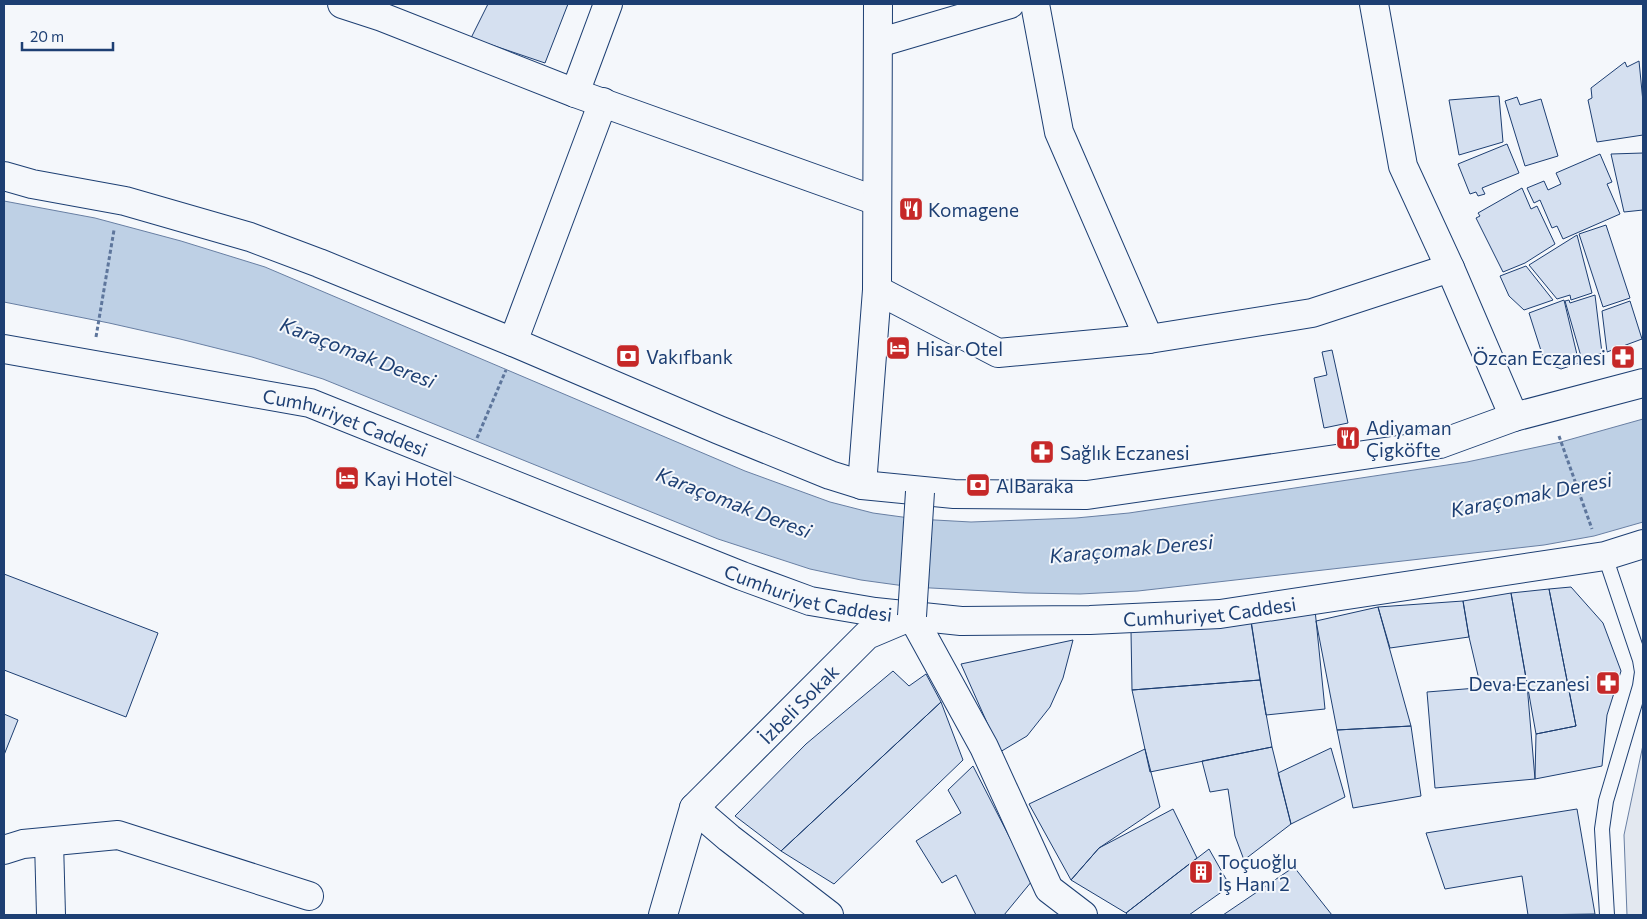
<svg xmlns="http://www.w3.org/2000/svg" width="1647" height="919" viewBox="0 0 1647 919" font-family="Commissioner,sans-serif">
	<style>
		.parking { fill: #e3e8f0; stroke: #687fa3 }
		.water { fill: #bed0e5; stroke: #687fa3 }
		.building { fill: #d5e0f0; stroke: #1d3f73 }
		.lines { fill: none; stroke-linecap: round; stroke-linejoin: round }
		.service-casing { stroke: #1d3f73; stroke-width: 16 }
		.minor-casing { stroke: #1d3f73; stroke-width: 30 }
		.primary-casing { stroke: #1d3f73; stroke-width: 30 }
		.path { stroke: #5e769c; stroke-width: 3; stroke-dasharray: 4 2.5; stroke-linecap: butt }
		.service { stroke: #f4f7fb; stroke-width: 14 }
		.minor { stroke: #f4f7fb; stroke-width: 28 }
		.primary { stroke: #f4f7fb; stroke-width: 28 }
		.minor-bridge-casing { stroke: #1d3f73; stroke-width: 30; stroke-linecap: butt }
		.minor-bridge { stroke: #f4f7fb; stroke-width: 28 }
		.labels { text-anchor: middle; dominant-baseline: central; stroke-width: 4; stroke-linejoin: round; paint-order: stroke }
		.poi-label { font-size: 19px; fill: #1d3f73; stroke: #f4f7fb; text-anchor: start }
		.street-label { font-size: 19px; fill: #1d3f73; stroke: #f4f7fb }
		.water-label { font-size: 20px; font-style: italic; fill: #1d3f73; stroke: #f4f7fb }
	</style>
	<rect width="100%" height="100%" fill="#f4f7fb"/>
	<!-- parking -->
	<path class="parking" d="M1643,745V915H1627L1624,835Z"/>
	<!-- water -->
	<path class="water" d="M4,201L95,218L181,241L265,267L745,471L830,502L873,513L917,519L971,522L1076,518L1129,513L1467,462L1561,442L1643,419V522L1594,536L1544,545L1138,591L1080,594L1025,593L912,587L861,580L810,569L718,539L323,379L252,357L180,339L109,323L4,302Z"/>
	<!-- building -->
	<path class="building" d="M488,4H568L545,63L471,38Z
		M1639,61L1643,102V135L1597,142L1588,100L1592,98L1591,88L1625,62L1627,67Z
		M1499,96L1503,142L1459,155L1449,100Z
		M1517,97L1520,105L1541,99L1558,156L1525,166L1505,101Z
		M1507,144L1519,173L1482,188L1485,194L1478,196L1476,192L1470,194L1458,164Z
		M1643,153V210L1624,212L1611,154Z
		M1600,154L1612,182L1607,184L1620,214L1563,239L1557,226L1552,228L1540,200L1534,203L1527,188L1544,181L1548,190L1561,184L1556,173Z
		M1522,188L1531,209L1537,206L1555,244L1525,263L1503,272L1476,218L1480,216L1478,213Z
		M1606,225L1630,298L1603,307L1579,234Z
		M1577,235L1592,293L1571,300L1570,295L1557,299L1529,265Z
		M1526,266L1553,300L1524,310L1509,296L1500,276Z
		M1595,295L1602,353L1582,360L1565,301L1569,300L1570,303Z
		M1564,300L1579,363L1561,369L1551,365L1544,360L1529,313Z
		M1630,301L1642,339L1607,352L1602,311Z
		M1332,350L1348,423L1324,428L1314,378L1327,375L1322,352Z
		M4,574L158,633L126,717L4,670Z
		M1571,587L1603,623L1621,671L1607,715L1602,766L1535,779L1536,734L1576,726L1549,589Z
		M1549,589L1576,726L1536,734L1511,593Z
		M1511,593L1527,684L1481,688L1469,637L1463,601Z
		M1314,600L1325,709L1266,715L1249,610Z
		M1463,601L1469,637L1390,648L1378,607Z
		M1378,607L1411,726L1337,730L1316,621Z
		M1251,620L1260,680L1132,690L1131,631Z
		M1073,640L1063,678L1050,707L1027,736L1000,752L961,664Z
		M893,671L909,686L926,674L941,702L781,851L735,816L806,744Z
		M1260,680L1272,747L1150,772L1132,690Z
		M1527,684L1535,779L1435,788L1427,692Z
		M941,702L963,760L834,884L781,851Z
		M4,714L18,720L4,755Z
		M1411,726L1421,796L1353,808L1337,730Z
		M1272,747L1291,824L1244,860L1235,836L1228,789L1210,792L1202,761Z
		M1331,748L1345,797L1291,824L1278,773Z
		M1145,749L1160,807L1099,848L1071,880L1029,804Z
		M973,766L1032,881L1004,915H976L956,875L942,883L916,841L961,813L948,790Z
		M1173,809L1197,858L1126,913L1071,880L1099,848Z
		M1577,809L1595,914L1528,915L1522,876L1445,889L1426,833Z
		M1209,849L1230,886L1189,915H1128L1126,913Z
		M1294,867L1332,915H1223Z"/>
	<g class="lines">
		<defs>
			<path id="service" d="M1605,556L1640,660L1642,672L1640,686L1606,801L1602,829L1607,915"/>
			<g id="minor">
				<path d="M342,4L382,17L575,93L877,201"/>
				<path d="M1035,4L1059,132L1149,339"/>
				<path d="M1374,4L1403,166L1450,268L1514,417"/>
				<path d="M878,43L1010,4"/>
				<path d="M575,93L608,4"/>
				<path d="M877,290L998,353L1149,339L1312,313L1450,268"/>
				<path d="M513,342L603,102"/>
				<path d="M862,485L877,290L878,4"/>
				<path d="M694,808L729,838L829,915"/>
				<path d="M49,842L51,915"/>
				<path d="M4,850L23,844L118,835L309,896"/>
				<path id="s1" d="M663,915L694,808L867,635L912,616L984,747L1049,889L1083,915"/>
			</g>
			<g id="primary">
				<path d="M4,176L32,184L125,201L250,237L319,263L513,342L719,430L830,475L862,485L954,494L1087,495L1440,444L1514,417L1643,383"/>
				<path id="s2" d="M4,349L310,403L742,576L810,601L875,612L961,621L1090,620L1220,614L1605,556L1643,544"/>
			</g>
		</defs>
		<!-- service casing -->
		<use href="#service" class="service-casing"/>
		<!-- minor casing -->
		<use href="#minor" class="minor-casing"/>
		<!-- primary casing -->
		<use href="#primary" class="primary-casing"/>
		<!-- path -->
		<path class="path" d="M96,337L114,230
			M1559,436L1592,529
			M477,438L506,370"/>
		<!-- service -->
		<use href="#service" class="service"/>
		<!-- minor -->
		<use href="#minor" class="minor"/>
		<!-- primary -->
		<use href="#primary" class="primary"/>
		<defs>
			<path id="minor-bridge" d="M912,616L920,492"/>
		</defs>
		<!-- minor-bridge casing -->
		<use href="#minor-bridge" class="minor-bridge-casing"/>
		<!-- minor-bridge -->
		<use href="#minor-bridge" class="minor-bridge"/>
	</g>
	<!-- icons -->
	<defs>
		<symbol id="restaurant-square" viewBox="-11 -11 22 22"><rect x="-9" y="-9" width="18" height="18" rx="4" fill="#c62828" stroke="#f4f7fb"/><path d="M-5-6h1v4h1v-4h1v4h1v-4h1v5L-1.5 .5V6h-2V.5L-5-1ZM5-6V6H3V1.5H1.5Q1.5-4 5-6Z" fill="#fff"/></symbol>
		<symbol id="hotel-square" viewBox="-11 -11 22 22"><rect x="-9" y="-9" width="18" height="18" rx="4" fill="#c62828" stroke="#f4f7fb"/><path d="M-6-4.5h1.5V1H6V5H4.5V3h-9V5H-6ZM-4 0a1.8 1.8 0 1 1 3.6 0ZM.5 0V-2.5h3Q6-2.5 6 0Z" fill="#fff"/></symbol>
		<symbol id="bank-square" viewBox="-11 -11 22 22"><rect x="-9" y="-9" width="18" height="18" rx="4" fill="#c62828" stroke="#f4f7fb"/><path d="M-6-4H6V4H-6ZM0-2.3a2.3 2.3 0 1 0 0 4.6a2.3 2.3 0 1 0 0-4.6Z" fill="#fff"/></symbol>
		<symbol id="pharmacy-square" viewBox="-11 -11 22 22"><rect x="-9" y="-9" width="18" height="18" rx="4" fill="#c62828" stroke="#f4f7fb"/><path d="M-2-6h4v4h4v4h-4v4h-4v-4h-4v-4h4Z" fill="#fff"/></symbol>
		<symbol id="building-square" viewBox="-11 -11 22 22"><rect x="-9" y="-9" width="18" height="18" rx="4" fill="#c62828" stroke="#f4f7fb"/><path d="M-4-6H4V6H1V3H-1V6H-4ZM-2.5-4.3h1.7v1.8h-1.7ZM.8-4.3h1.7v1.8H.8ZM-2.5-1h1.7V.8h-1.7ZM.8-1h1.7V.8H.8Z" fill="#fff"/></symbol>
	</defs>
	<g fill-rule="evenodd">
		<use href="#restaurant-square" x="897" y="195" width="28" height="28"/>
		<use href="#hotel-square" x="884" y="334" width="28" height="28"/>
		<use href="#bank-square" x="614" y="342" width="28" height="28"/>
		<use href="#pharmacy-square" x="1609" y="343" width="28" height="28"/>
		<use href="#restaurant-square" x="1334" y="424" width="28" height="28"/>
		<use href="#pharmacy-square" x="1028" y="438" width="28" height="28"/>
		<use href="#hotel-square" x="333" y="464" width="28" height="28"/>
		<use href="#bank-square" x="964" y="471" width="28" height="28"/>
		<use href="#pharmacy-square" x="1594" y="669" width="28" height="28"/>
		<use href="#building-square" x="1187" y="858" width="28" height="28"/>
	</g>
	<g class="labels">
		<!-- poi labels -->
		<g class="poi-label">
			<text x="928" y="209">Komagene</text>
			<text x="916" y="348">Hisar Otel</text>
			<text x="646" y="356">Vakıfbank</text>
			<text x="1606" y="357" text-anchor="end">Özcan Eczanesi</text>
			<text x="1366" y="427">Adiyaman<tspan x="1366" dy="22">Çigköfte</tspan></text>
			<text x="1060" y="452">Sağlık Eczanesi</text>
			<text x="364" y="478">Kayi Hotel</text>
			<text x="996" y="485">AlBaraka</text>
			<text x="1590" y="683" text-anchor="end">Deva Eczanesi</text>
			<text x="1218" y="861">Toçuoğlu<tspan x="1218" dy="22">İş Hanı 2</tspan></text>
		</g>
		<!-- street labels -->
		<g class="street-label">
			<text stroke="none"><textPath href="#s2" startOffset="350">Cumhuriyet Caddesi</textPath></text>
			<text stroke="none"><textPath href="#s2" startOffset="845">Cumhuriyet Caddesi</textPath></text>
			<text stroke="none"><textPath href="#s2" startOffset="1250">Cumhuriyet Caddesi</textPath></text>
			<text stroke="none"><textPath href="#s1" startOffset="259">İzbeli Sokak</textPath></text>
		</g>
		<!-- water labels -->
		<g class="water-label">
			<text transform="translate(358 352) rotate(21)">Karaçomak Deresi</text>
			<text transform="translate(1531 494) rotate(-11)">Karaçomak Deresi</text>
			<text transform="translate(734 502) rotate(21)">Karaçomak Deresi</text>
			<text transform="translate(1131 548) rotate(-5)">Karaçomak Deresi</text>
		</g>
	</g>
	<!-- border -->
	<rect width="1647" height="919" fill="none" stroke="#1d3f73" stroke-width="10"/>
	<!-- scale -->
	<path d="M22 42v8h91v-8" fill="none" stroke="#1d3f73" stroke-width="2.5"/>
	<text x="30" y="42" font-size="15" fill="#1d3f73" stroke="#f4f7fb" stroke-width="4" paint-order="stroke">20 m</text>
</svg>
